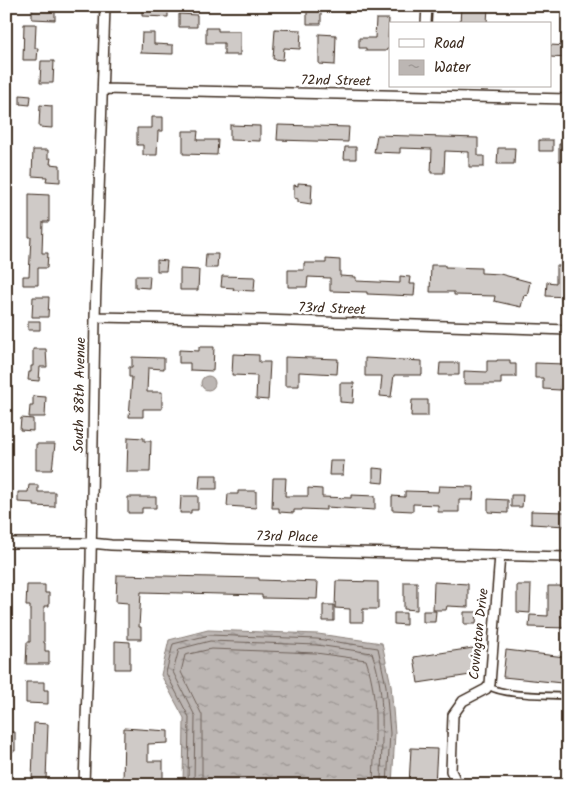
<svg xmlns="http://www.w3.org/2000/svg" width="574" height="791" viewBox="0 0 574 791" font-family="Kalam,sans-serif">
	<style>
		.water { fill: url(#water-ripples); stroke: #887e77 }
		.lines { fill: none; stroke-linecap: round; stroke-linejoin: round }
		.shore { stroke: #6f625a; stroke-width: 1 }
		.building { fill: #cfcac7; stroke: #3b2a1e }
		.lane-casing { stroke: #3b2a1e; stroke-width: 8 }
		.street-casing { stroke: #3b2a1e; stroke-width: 12 }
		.lane { stroke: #fff; stroke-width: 4.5 }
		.street { stroke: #fff; stroke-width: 9 }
		.labels { text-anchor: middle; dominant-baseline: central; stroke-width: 5; stroke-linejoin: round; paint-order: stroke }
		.street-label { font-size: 14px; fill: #3b2a1e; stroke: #fff }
	</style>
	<defs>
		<pattern id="water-ripples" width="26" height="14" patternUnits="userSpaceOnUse" patternTransform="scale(1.25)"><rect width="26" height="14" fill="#bcb6b3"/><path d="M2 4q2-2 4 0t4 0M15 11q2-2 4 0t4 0" fill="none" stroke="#9a9491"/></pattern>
	</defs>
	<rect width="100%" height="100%" fill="#fff"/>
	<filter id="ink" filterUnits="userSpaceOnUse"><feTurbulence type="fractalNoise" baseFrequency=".02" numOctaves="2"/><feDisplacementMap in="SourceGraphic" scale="10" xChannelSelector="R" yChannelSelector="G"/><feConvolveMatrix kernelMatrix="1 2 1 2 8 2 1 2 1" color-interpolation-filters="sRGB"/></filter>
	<g filter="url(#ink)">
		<!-- water -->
		<path class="water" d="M201 383a7 7 0 1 1 14 0a7 7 0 1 1-14 0Z
			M208,630L318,634L382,643L391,685L395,733L392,785H183L184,718L161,675L169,640Z"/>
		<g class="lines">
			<!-- shore -->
			<path class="shore" d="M188,785L189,717L166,673L173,644L209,635L317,639L378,648L386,686L390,733L387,785
				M194,785L195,716L173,672L179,649L210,641L317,645L372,653C387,695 381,741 381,785
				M202,785V715L181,672L185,655L211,649L316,653L366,660C380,700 374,744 373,785"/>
		</g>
		<!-- building -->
		<path class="building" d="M32,6H55V20L32,19Z
			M142,6H168V17L142,16Z
			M307,6H321V24H307Z
			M461,6H488L487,24H460Z
			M179,14L197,15V27H179Z
			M376,19H389L388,38H390V49H387L386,51H366V48H359V38H375Z
			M24,24H36L35,48H38L37,60H23Z
			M206,28H218V31H240V55H224V43H206Z
			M275,29L301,30L300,49L284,48L283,60L273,59Z
			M142,33H154V44L173,45V54L141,53Z
			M319,34L336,35L335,65L319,64Z
			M550,45L568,46V58L550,57Z
			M41,61H54L53,83H40Z
			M20,95L31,96L30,105L20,104Z
			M40,105L52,106V128L39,127Z
			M152,117H163V131H158L157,155H143V145H137V128H152Z
			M230,125L260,126V141L230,140Z
			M278,125L349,127L348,142L277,140Z
			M183,131H198L197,140H218L217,155L183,154Z
			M377,135L478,138V156H484V167H469V152L445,151L444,173H431L432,149L400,148V153L374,152Z
			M539,140H553V151H539Z
			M559,144H568V161H559Z
			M345,147H356V159H344Z
			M498,148H515L514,164H497Z
			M33,150H48V158H51L50,164L60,165V182L46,181L47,177L32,176Z
			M298,183L312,184L311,204L298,202V199L294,198V185L298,186Z
			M29,194L49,195V222H43L42,253H48L47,268H38V285H23V276H29L31,237H29Z
			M206,254H218L217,268H205Z
			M326,259L340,260V276L356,277V281L400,283V276L410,277L409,284H415L414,296L367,294V292L330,291V278L308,277L307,287H288V270H304V263H326Z
			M157,260L167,261L166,271H157Z
			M431,265H445V267L481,268V273L500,274L530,282L527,296L524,295L521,307L494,301L495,296L454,295V292H430Z
			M556,266H568V297L546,296L547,282L556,283Z
			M180,269L199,270L198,290H180Z
			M135,276H150L149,288L135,287Z
			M222,276L255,277L254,291L233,290L234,288L221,287Z
			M33,297H49L48,317H32Z
			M28,321H40V330H28Z
			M199,347H214L213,371L190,370V363H179V350L199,351Z
			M33,349H46L47,367H40L39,381L28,380L29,372H31V366H33Z
			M233,354L259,355V362H270L268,400L256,399L257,376L232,375Z
			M132,357L164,358V369L148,368L147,392H162V409H143V417H129L132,377H129V367H132Z
			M285,357L338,359L337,374L299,372V386H285Z
			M365,358L422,361V375H394L391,397L380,396L382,376H365Z
			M497,360H510V364H516V377H501V384H464V371L487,372V361H497Z
			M440,363H459V375H439Z
			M535,363L565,364V378H561L560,390L543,389V378H535Z
			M340,383H354L353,403L340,402Z
			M33,396L46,397L45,417H29L30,406H33Z
			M412,400H428V416H411Z
			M21,418L33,419V431L20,430Z
			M128,437L144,438V441H151L150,472H127Z
			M36,444H55L52,470H36Z
			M330,461H344L343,475H329Z
			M373,468L384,469L383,483L373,482Z
			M200,475H217V489H199Z
			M273,478H286L285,496H308V488L322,489V497L351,498V495L375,496V510L326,507V510L302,509V510H294V513L279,512V508H272Z
			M29,485H38V492H55V507L34,506V503L18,502V492H28Z
			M439,486L474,487L473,500H459V512H438V505L413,504V511L392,510V496L405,497V491L438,492Z
			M238,491H256V508L227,506L228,494H238Z
			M511,495H523L522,507H511Z
			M181,496H198V510H191V513H180Z
			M128,497H156V508H142V513H128Z
			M488,499L508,500V513L488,512Z
			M531,511L566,512V526L531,524Z
			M117,575L259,578V580L318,582L317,599L262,598V595L141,592L139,627H141V639H128V603L116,602Z
			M336,581L378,582V609H363V622H350V609L335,608Z
			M404,582H417V610L404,609Z
			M434,582L468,584V607L447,606L446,610H433Z
			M27,585H45V593H49V606H44V643H45V651H49V664H26L27,642H30V606H26Z
			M517,585H531L530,613L517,612Z
			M548,586H562L561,617H568V628L529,627L530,615L548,616Z
			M323,605H334V621H323Z
			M423,611H436L435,622H423Z
			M464,612H477L476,624H464Z
			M394,613H406V625L394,624Z
			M115,641L130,642V669H115Z
			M473,648L477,674L418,683L414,657Z
			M506,650L565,657L562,683L503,677Z
			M26,682H44V690H48V704L26,703Z
			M34,723L48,724L46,780H32Z
			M124,728L168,731V743L148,744V761H163V785H123Z
			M6,732H15V751H6Z
			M411,748L437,749L435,785H409Z"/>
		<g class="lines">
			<defs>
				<path id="lane" d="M488,686C504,696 543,695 562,696"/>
				<path id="street" d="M426,24L427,6
					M103,89L568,99
					M95,317L263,320L568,330
					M6,543H91L111,545L229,549L568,557
					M84,785L91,561L95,317L105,6
					M458,785L451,771L453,715L463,701L486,689L490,684L500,555"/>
			</defs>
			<!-- lane casing -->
			<use href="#lane" class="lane-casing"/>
			<!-- street casing -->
			<use href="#street" class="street-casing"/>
			<!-- lane -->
			<use href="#lane" class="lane"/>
			<!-- street -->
			<use href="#street" class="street"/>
		</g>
	</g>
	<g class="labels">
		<!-- street labels -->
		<g class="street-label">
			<text transform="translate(336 81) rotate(1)">72nd Street</text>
			<text transform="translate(332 309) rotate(2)">73rd Street</text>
			<text transform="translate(80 395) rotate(-89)">South 88th Avenue</text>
			<text transform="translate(287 537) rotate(1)">73rd Place</text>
			<text transform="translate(479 634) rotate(-84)">Covington Drive</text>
		</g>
	</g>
	<!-- margin -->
	<rect width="574" height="791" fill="none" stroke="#fff" stroke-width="25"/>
	<rect x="12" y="12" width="549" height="766" fill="none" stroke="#3b2a1e" stroke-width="2" filter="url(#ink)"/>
	<!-- legend -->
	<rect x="389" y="22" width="162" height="65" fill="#ffffff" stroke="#b1aaa5"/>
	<rect x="399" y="39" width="25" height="8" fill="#ffffff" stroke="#b1aaa5"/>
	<text x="434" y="48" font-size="15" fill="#3b2a1e">Road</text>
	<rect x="399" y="60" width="25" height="15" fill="url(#water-ripples)" stroke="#b1aaa5"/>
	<text x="434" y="72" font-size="15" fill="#3b2a1e">Water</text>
</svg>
